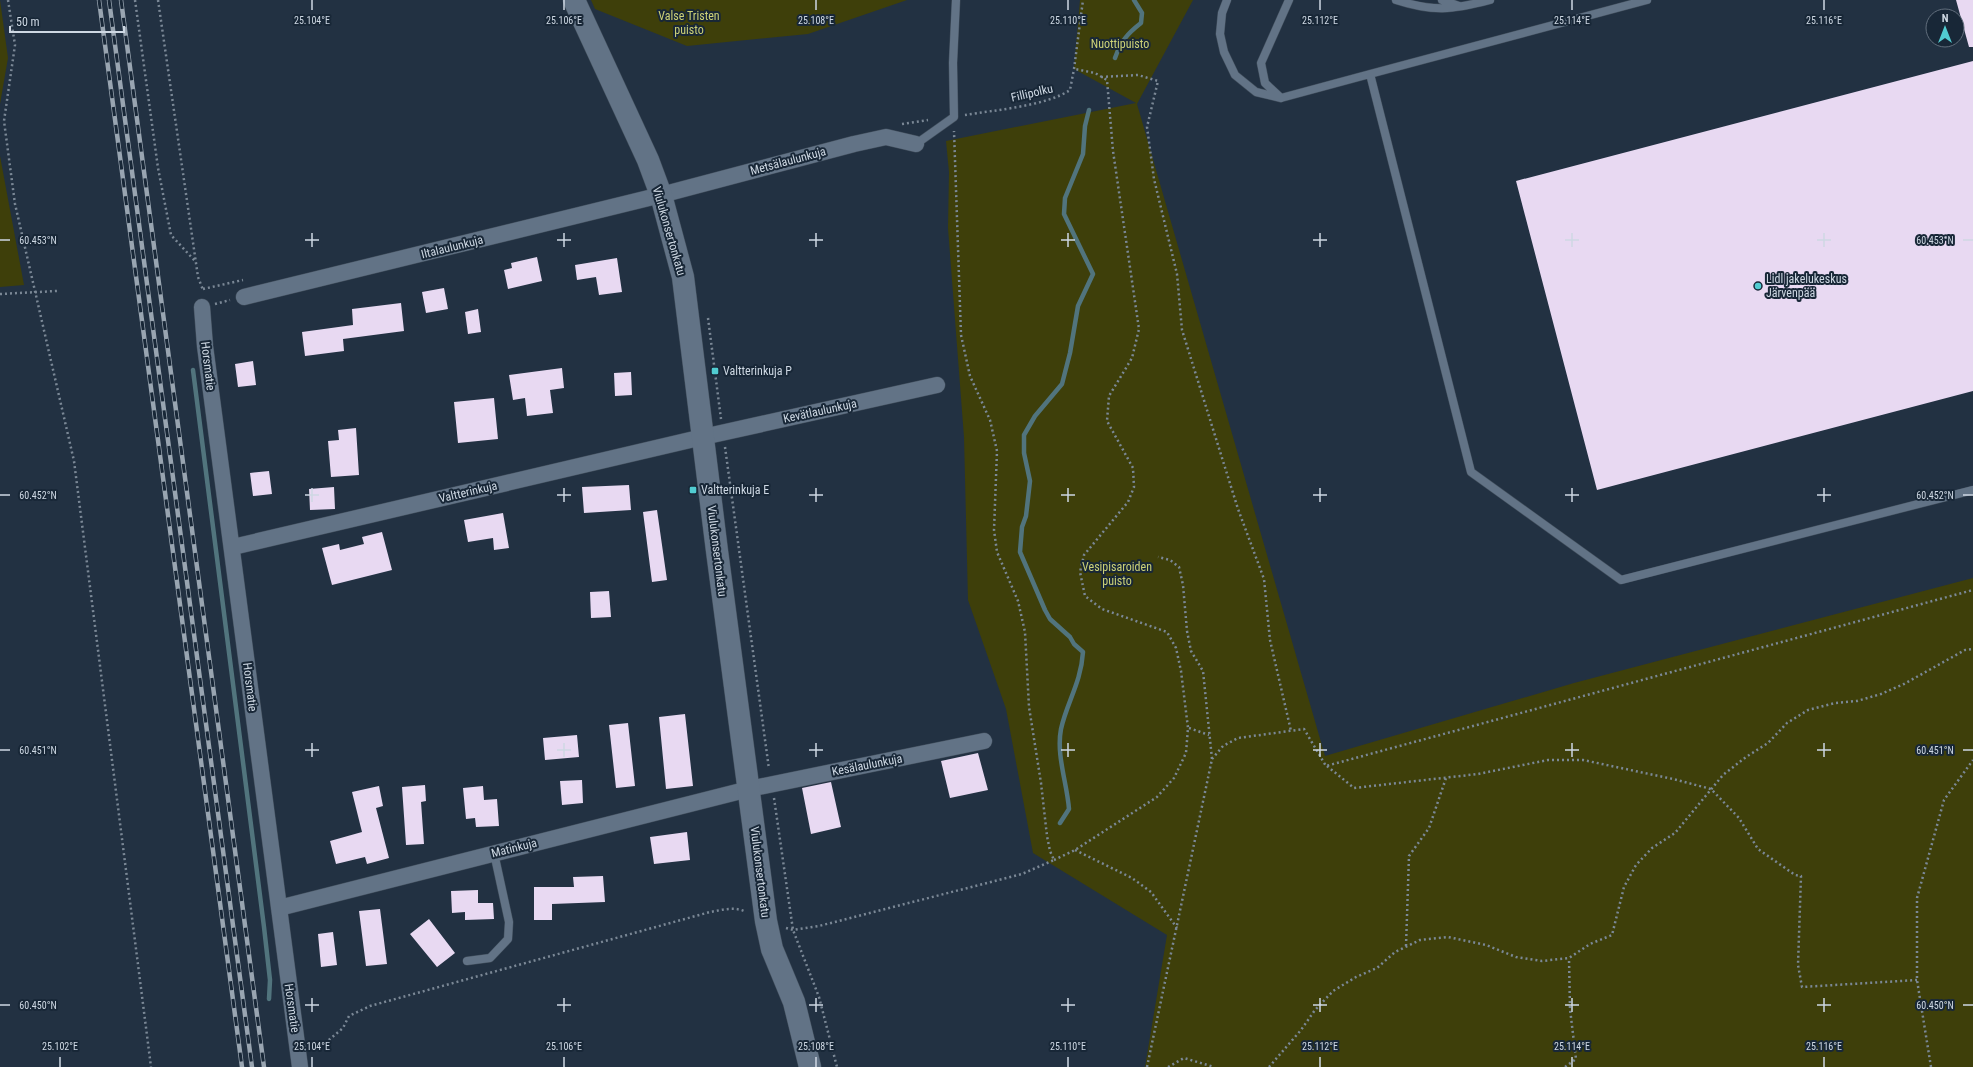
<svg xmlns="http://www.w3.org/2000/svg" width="1973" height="1067" viewBox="0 0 1973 1067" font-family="'Roboto Condensed',sans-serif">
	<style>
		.green { fill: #3e3f0a }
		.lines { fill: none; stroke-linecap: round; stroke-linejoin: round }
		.stream { stroke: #51747d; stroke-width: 4.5 }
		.building { fill: #e8d9f2 }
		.lane-casing { stroke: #414e5c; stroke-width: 9 }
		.street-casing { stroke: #414e5c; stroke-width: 17 }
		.secondary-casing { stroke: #414e5c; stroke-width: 23 }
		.path { stroke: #7b8896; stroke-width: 2.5; stroke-dasharray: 2 3; stroke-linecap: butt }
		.lane { stroke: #627386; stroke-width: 8 }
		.street { stroke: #627386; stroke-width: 16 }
		.secondary { stroke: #627386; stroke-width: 22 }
		.rail-casing { stroke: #99a5b1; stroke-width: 4.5 }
		.rail { stroke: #182737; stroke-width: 3; stroke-dasharray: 9; stroke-linecap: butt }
		.ticks { fill: none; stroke: #ced8e3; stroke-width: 1.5 }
		.poi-dot { fill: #51ccd1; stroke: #182737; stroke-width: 1.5 }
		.labels { text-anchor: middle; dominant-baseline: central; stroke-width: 4; stroke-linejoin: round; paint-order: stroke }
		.park-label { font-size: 12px; fill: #cdd277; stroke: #182737 }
		.street-label { font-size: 12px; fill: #ced8e3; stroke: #182737 }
		.poi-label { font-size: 12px; fill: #ced8e3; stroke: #182737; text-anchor: start }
		.ticks-label { font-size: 10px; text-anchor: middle; fill: #ced8e3; stroke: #182737; stroke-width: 4; stroke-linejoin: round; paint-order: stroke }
	</style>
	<rect width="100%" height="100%" fill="#223142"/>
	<!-- green -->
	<path class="green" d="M0,0L8,58L0,104Z
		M591,0H907L808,34L687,46L595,9Z
		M1080,0H1193L1137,104L1325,756L1574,683L1973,578V1067H1145L1167,935L1033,853L1006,709L968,600L964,437L948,228L949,172L946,141L1136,103L1074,69Z
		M0,156L24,285L0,287Z"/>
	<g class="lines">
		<!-- stream -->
		<path class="stream" d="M1115,58C1121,41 1127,34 1141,23L1142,13L1134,0
			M193,370L264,927L270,980L269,999
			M1060,823L1069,809C1067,783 1056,755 1061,729C1067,702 1081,683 1083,652L1074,644L1070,637L1050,619L1045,610L1020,552L1022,527L1026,516L1030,481L1024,453V435L1035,416L1062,384L1070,353L1078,306L1093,274L1064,214L1065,198L1083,154L1085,126L1089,110"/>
	</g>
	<!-- building -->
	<path class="building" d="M1956,0H1973V47H1969Z
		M1973,61V391L1597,490L1516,181Z
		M537,257L542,281L508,289L504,270L512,268L511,263Z
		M617,258L622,292L599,295L596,277L577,280L575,265Z
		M444,288L448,309L426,313L422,292Z
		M401,303L404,331L343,339L344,351L305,356L302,332L353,325L352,309Z
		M478,309L481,332L468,334L465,312Z
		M253,361L256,385L238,387L235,364Z
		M562,368L564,388L550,390L553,413L527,416L525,398L513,400L509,375Z
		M631,372L632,395L615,396L614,373Z
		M494,398L498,439L458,443L454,402Z
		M356,428L359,475L331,477L328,441L339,440L338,430Z
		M269,471L272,494L253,496L250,473Z
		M629,485L631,510L584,513L582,487Z
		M334,487L335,509L310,510L309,489Z
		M657,510L667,580L652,582L643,512Z
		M503,513L509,548L494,550L493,538L468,542L464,520Z
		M382,532L392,570L332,585L322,548L339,544L340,550L364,544L362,537Z
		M609,591L611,617L591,618L590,592Z
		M685,714L693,786L666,789L659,717Z
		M628,723L635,786L616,788L609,725Z
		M577,735L579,757L545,760L543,738Z
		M978,753L988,790L950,798L941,761Z
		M582,780L583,803L562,805L560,781Z
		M831,782L841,827L811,834L802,788Z
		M425,785L426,801L421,802L424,844L406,845L402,787Z
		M379,786L383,806L376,808L389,858L367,864L365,857L336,864L330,841L362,832L352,792Z
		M483,786L484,800L497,799L499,826L476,827L475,818L466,819L463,788Z
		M687,832L690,860L654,864L650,837Z
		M603,876L605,902L552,904V920H534V887H574L573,877Z
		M478,890V903H493L494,919L465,920V912L452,913L451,891Z
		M380,909L387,964L366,966L359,911Z
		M429,919L455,953L437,967L410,934Z
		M333,932L337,965L321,967L318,934Z"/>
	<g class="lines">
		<defs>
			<path id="lane" d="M1227,0L1222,13L1220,34L1224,52L1235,75L1256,92L1281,98L1370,74
				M1396,0C1433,12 1452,10 1490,0
				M1442,0L1459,6
				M1647,0L1370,74L1471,472L1621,580L1973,490
				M1281,98L1265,83L1261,63L1289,0
				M916,144L954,117L953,63L956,0
				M467,961L490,958L508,939L509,922L494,853"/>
			<path id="street" d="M244,297L661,195L854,144L886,137L916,144
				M202,307L205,346L300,1067
				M233,547L703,437L937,385
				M279,908L749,789L984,741"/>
			<path id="secondary" d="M574,0L648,160L661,195L683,277L717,551L766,921L772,949L794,1002L810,1067"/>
		</defs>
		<!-- lane casing -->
		<use href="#lane" class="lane-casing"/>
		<!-- street casing -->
		<use href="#street" class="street-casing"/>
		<!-- secondary casing -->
		<use href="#secondary" class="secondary-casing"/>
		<!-- path -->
		<path class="path" d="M8,0L15,45L4,121L15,204L74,461L151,1067
			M135,0L158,168L171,235L195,261
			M158,0L198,277L203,290
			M1101,77L1138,75L1158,81L1147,127L1154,179L1177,274L1182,330L1238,509L1264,579L1270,640L1291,731
			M965,115C995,110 1046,106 1070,90L1074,69L1083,0
			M902,124L928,120
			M203,289L243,280
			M0,294L57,291
			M215,304L230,300
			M708,318L721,419
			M725,447L769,769
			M1189,728L1209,735
			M1212,759L1223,746L1238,738L1304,729L1326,766L1973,590
			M1327,766L1354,788L1478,774L1548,760H1583L1673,779L1711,789L1739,818L1758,849L1795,875L1801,876L1798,965L1802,987L1917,980
			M774,798L793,930L819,997L837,1067
			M1075,850L1132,878L1151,892L1177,928
			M1054,860L1075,850L1157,797L1174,778L1186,753L1188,728L1181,671L1176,648L1167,632L1102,609L1085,596L1080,572L1084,555L1128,502L1134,487L1133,468L1107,421L1109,396L1132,358L1139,329L1113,151L1107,80L1095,73L1075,69
			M786,928L793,930L819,926L1022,874L1054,860L1050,851L1047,836L1041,783L1029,707L1025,632L1018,601L997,552L994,530L997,451L990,420L970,376L961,335L954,131
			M1406,946L1409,856L1429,828L1446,778
			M311,1048L323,1045L343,1028L349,1016L370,1006L710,912C722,910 735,906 746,912
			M1147,1067L1212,759L1203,671L1191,651L1187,631L1183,585L1179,567L1170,560L1158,557
			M1168,1067L1184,1058L1214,1067
			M1269,1067L1301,1030L1315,1010L1333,991L1356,977L1377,968L1395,952L1420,940L1448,937L1486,945L1516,957L1542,961L1569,958L1590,944L1612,935L1624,887L1636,865L1652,848L1675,833L1723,775L1746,757L1768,743L1787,723L1808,710L1835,703L1857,701L1881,694L1904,684L1965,650L1973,649
			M1565,1067L1576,1059L1570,1009L1569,958
			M1931,1067L1917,980V898L1944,800L1973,760"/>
		<!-- lane -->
		<use href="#lane" class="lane"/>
		<!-- street -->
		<use href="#street" class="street"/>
		<!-- secondary -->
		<use href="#secondary" class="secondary"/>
		<defs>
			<path id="rail" d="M99,0L242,1067
				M109,0L252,1067
				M121,0L264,1067"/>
		</defs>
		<!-- rail casing -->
		<use href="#rail" class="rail-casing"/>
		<!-- rail -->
		<use href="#rail" class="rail"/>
	</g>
	<!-- ticks -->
	<path class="ticks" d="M312,0V10M564,0V10M816,0V10M1068,0V10M1320,0V10M1572,0V10M1824,0V10M312,233V247M564,233V247M816,233V247M1068,233V247M1320,233V247M1572,233V247M1824,233V247M0,240H10M305,240H319M557,240H571M809,240H823M1061,240H1075M1313,240H1327M1565,240H1579M1817,240H1831M1963,240H1973M312,488V502M564,488V502M816,488V502M1068,488V502M1320,488V502M1572,488V502M1824,488V502M0,495H10M305,495H319M557,495H571M809,495H823M1061,495H1075M1313,495H1327M1565,495H1579M1817,495H1831M1963,495H1973M312,743V757M564,743V757M816,743V757M1068,743V757M1320,743V757M1572,743V757M1824,743V757M0,750H10M305,750H319M557,750H571M809,750H823M1061,750H1075M1313,750H1327M1565,750H1579M1817,750H1831M1963,750H1973M312,998V1012M564,998V1012M816,998V1012M1068,998V1012M1320,998V1012M1572,998V1012M1824,998V1012M0,1005H10M305,1005H319M557,1005H571M809,1005H823M1061,1005H1075M1313,1005H1327M1565,1005H1579M1817,1005H1831M1963,1005H1973M60,1057V1067M312,1057V1067M564,1057V1067M816,1057V1067M1068,1057V1067M1320,1057V1067M1572,1057V1067M1824,1057V1067"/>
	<!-- markers -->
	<g class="poi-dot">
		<circle cx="1758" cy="286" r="4"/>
		<rect x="711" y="367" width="8" height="8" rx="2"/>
		<rect x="689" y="486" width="8" height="8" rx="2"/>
	</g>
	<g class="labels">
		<!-- park labels -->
		<g class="park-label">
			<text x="689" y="16">Valse Tristen<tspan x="689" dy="14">puisto</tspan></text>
			<text x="1120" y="44">Nuottipuisto</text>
			<text x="1117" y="567">Vesipisaroiden<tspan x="1117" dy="14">puisto</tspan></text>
		</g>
		<!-- street labels -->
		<g class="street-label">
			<text transform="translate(1032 93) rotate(-13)">Fillipolku</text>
			<text transform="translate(788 161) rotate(-15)">Metsälaulunkuja</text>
			<text transform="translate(669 231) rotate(74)">Viulukonsertonkatu</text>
			<text transform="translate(452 247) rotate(-14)">Iltalaulunkuja</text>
			<text transform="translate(208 366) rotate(83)">Horsmatie</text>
			<text transform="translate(820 411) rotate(-12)">Kevätlaulunkuja</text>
			<text transform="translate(468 492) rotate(-13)">Valtterinkuja</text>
			<text transform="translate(717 551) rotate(83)">Viulukonsertonkatu</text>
			<text transform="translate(250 687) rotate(83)">Horsmatie</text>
			<text transform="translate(867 765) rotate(-11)">Kesälaulunkuja</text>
			<text transform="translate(514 848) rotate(-14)">Matinkuja</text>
			<text transform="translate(760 872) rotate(83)">Viulukonsertonkatu</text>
			<text transform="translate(292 1008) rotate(82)">Horsmatie</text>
		</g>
		<!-- poi labels -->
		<g class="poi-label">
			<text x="1766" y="279">Lidl jakelukeskus<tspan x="1766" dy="14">Järvenpää</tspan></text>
			<text x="723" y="371">Valtterinkuja P</text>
			<text x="701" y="490">Valtterinkuja E</text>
		</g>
	</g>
	<g class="ticks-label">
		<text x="312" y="24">25.104°E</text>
		<text x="564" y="24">25.106°E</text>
		<text x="816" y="24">25.108°E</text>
		<text x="1068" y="24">25.110°E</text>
		<text x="1320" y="24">25.112°E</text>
		<text x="1572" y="24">25.114°E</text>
		<text x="1824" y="24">25.116°E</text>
		<text x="38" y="244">60.453°N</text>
		<text x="1935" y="244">60.453°N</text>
		<text x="38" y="499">60.452°N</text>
		<text x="1935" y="499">60.452°N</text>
		<text x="38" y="754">60.451°N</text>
		<text x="1935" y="754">60.451°N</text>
		<text x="38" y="1009">60.450°N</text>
		<text x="1935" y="1009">60.450°N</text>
		<text x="60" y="1050">25.102°E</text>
		<text x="312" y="1050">25.104°E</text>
		<text x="564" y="1050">25.106°E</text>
		<text x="816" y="1050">25.108°E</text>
		<text x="1068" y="1050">25.110°E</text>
		<text x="1320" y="1050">25.112°E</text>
		<text x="1572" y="1050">25.114°E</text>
		<text x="1824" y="1050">25.116°E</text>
	</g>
	<!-- north arrow -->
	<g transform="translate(1945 28)"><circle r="19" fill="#182737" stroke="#616e7c"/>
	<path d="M0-3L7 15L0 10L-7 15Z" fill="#51ccd1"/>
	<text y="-6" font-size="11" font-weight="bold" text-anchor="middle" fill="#ced8e3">N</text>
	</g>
	<!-- scale -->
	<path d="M10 26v6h114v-6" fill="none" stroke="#ced8e3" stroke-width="2"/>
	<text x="16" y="26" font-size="12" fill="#ced8e3" stroke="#182737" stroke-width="3" paint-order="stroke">50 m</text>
</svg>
